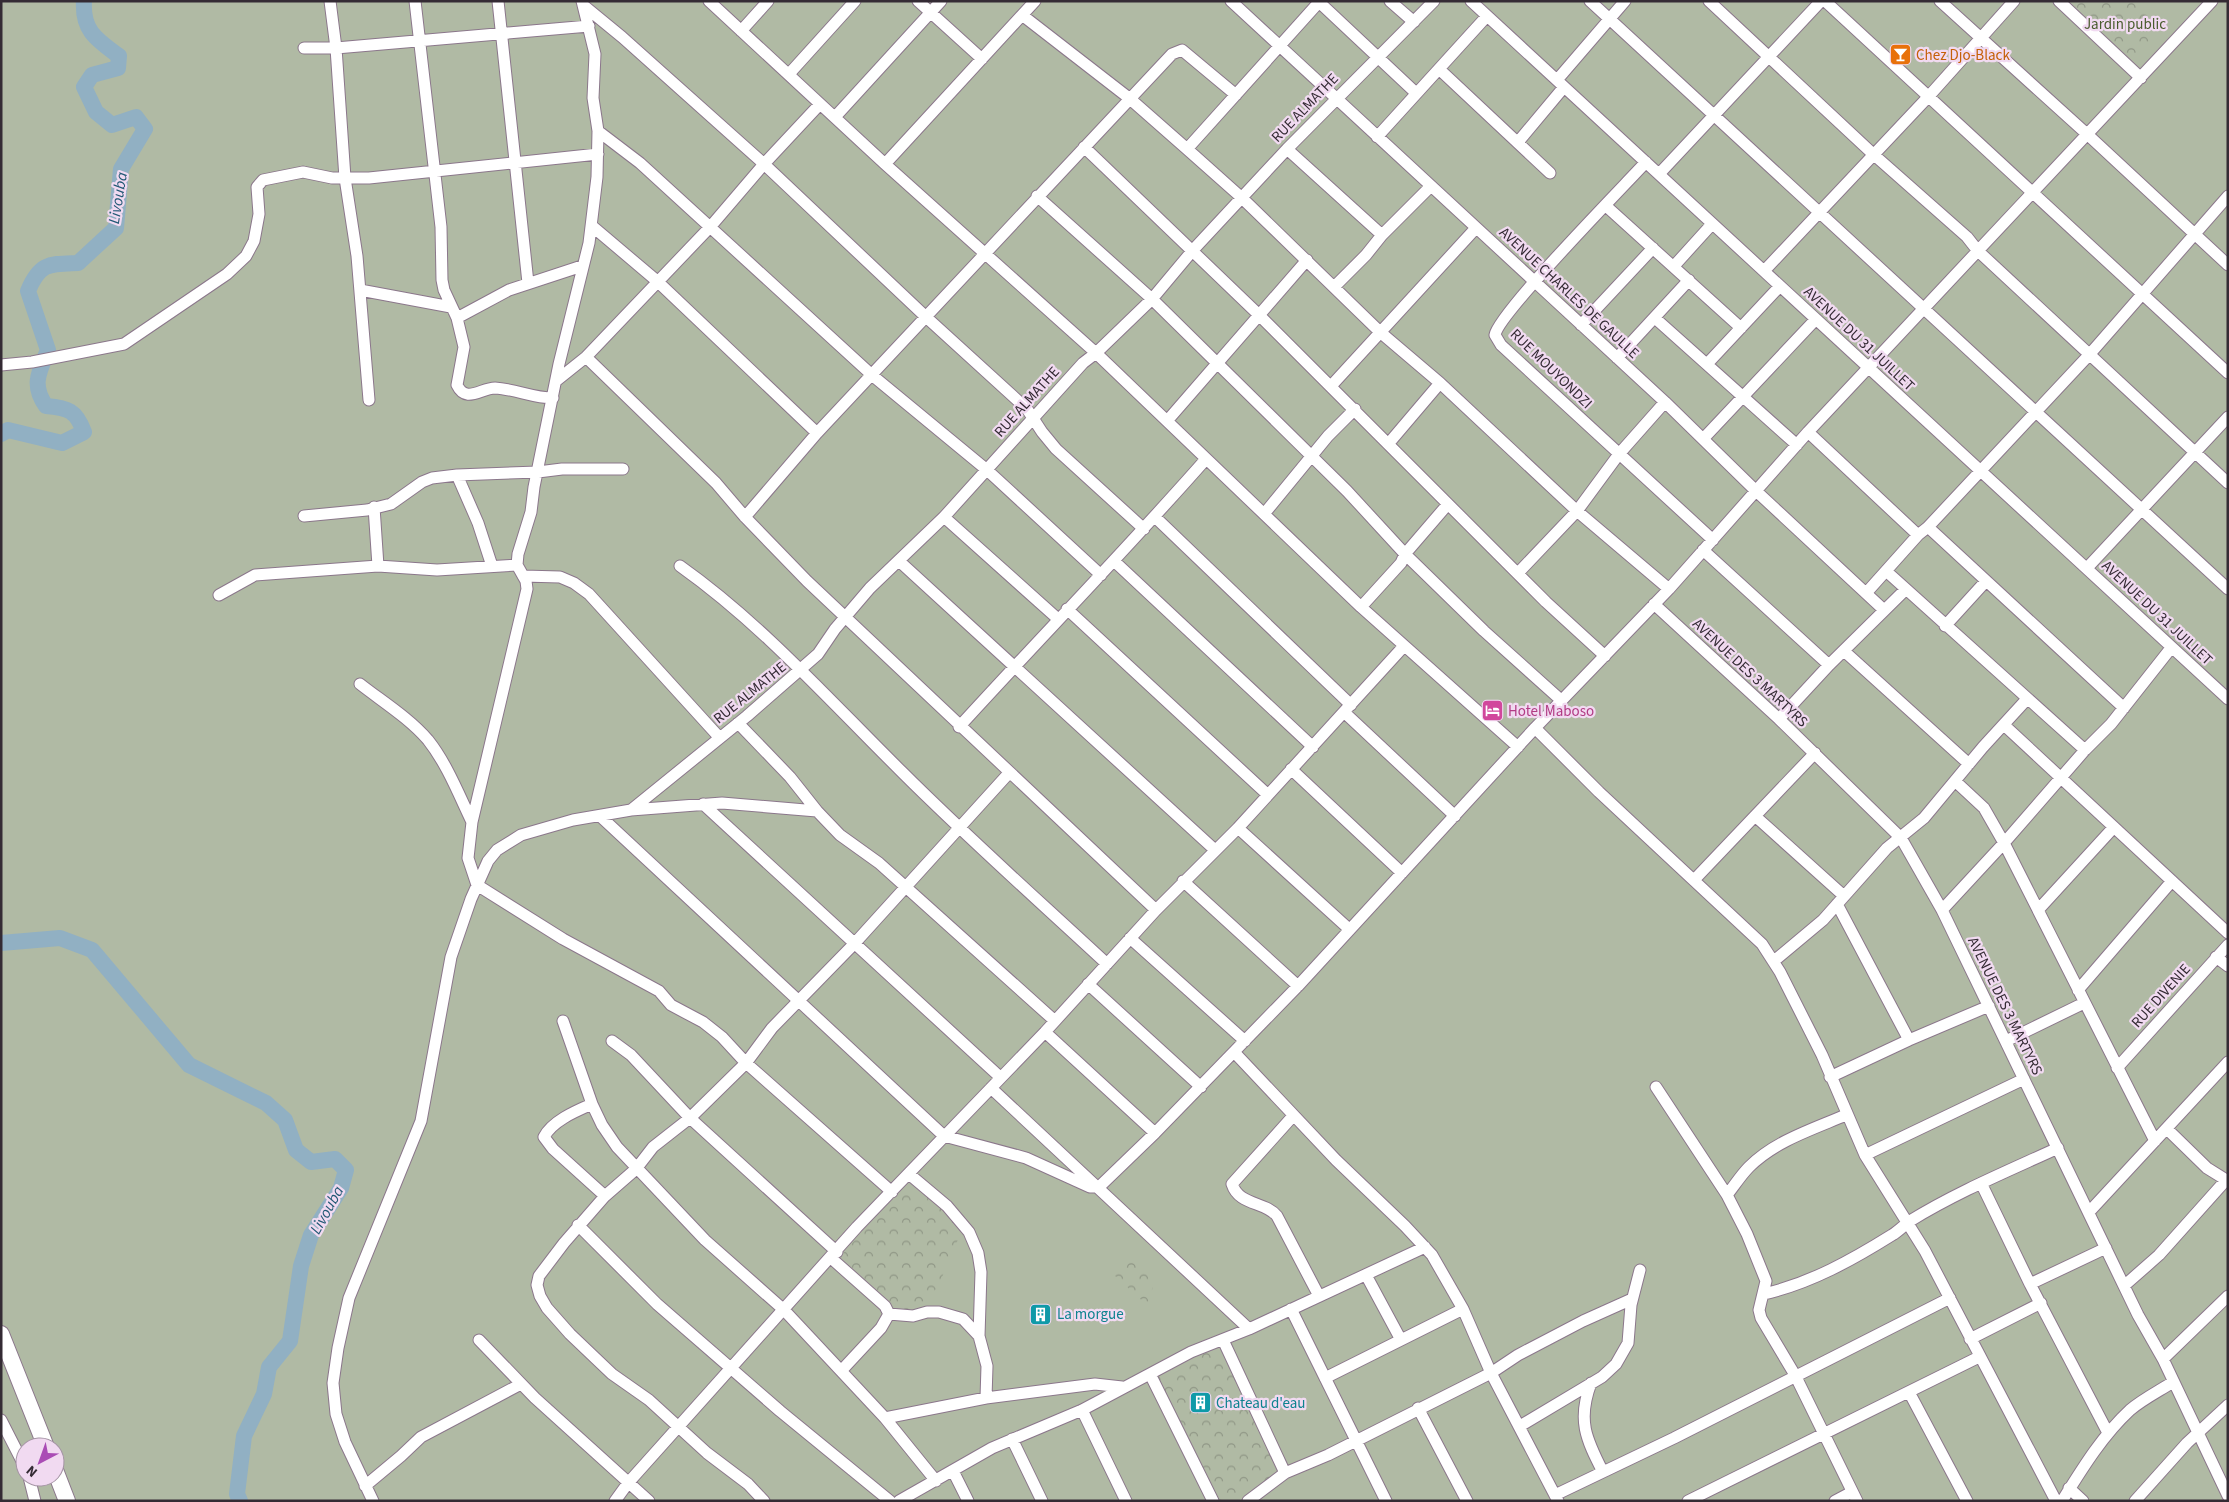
<svg xmlns="http://www.w3.org/2000/svg" width="2229" height="1502" viewBox="0 0 2229 1502" font-family="'Source Sans 3',sans-serif">
	<style>
		.grass { fill: #b0baa4; fill-rule: evenodd }
		.forest { fill: url(#forest-crowns) }
		.lines { fill: none; stroke-linecap: round; stroke-linejoin: round }
		.river { stroke: #91b0c3; stroke-width: 16 }
		.minor-casing { stroke: #8b778b; stroke-width: 13 }
		.highway-casing { stroke: #8b778b; stroke-width: 18 }
		.minor { stroke: #fff; stroke-width: 11 }
		.highway { stroke: #fff; stroke-width: 16 }
		.labels { text-anchor: middle; dominant-baseline: central; stroke-width: 4.5; stroke-linejoin: round; paint-order: stroke }
		.park-label { font-size: 15px; fill: #495c2d; stroke: #f1daf1 }
		.food-label { font-size: 15px; fill: #c56008; stroke: #f1daf1; text-anchor: start }
		.street-label { font-size: 15px; fill: #342b34; stroke: #f1daf1 }
		.hotel-label { font-size: 15px; fill: #b23c85; stroke: #f1daf1; text-anchor: start }
		.culture-label { font-size: 15px; fill: #0d838f; stroke: #f1daf1; text-anchor: start }
		.water-label { font-size: 16px; font-style: italic; fill: #225975; stroke: #f1daf1 }
	</style>
	<defs>
		<pattern id="forest-crowns" width="20" height="18" patternUnits="userSpaceOnUse" patternTransform="scale(1.25)"><rect width="20" height="18" fill="#b0baa4"/><path d="M2 6a3 3 0 1 1 6 0M12 15a3 3 0 1 1 6 0" fill="none" stroke="#909786"/></pattern>
	</defs>
	<rect width="100%" height="100%" fill="#f1daf1"/>
	<!-- grass -->
	<path class="grass" d="M1,1H2228V1501H1ZM25,1447H55V1477H25Z"/>
	<!-- forest -->
	<path class="forest" d="M2073,1H2133L2161,28L2133,59L2071,4Z
		M917,1190L952,1217L963,1231C946,1258 943,1293 915,1313L890,1307L839,1258L895,1195Z
		M1136,1255C1154,1273 1156,1282 1148,1306L1114,1275Z
		M1222,1343L1281,1472L1242,1501H1217L1153,1375Z"/>
	<g class="lines">
		<!-- river -->
		<path class="river" d="M1,434L8,430L62,443L84,432C76,410 68,408 46,406C31,385 39,372 48,350L28,291C40,262 50,264 78,263L116,228L121,169L145,129L136,117L112,125L96,112L84,87L92,75L118,68L119,56C97,40 82,31 84,1
			M1,943L60,938L92,950L189,1065L266,1103L285,1120L296,1150L311,1162L335,1159L346,1170L341,1188L311,1235L301,1266L290,1341L269,1367L264,1394L244,1436L237,1494L240,1501"/>
		<defs>
			<path id="minor" d="M330,1L336,48L345,178L357,256L369,400
				M415,1L441,227L442,280L444,290L457,318L464,347L457,385C466,404 481,388 495,388C515,389 533,398 553,398
				M498,1L528,283
				M582,1L595,54L593,98L598,131L640,163L873,376L987,470L1101,575
				M709,1L885,164L1096,353L1361,607L1518,747
				M918,1L982,59
				M1231,1L1665,402L1755,490L1884,610
				M1390,1L1414,22
				M1471,1L2228,699
				M1590,1L2228,589
				M1709,1L1873,154L1967,237L1978,251L2228,483
				M1825,1L2228,373
				M1940,1L2088,135L2228,265
				M2059,1L2141,78
				M1319,2L1416,93
				M583,5L622,37L764,164L926,317L1027,409L1042,432L1056,449L1144,529
				M1022,15L1129,98L1187,149L1242,198L1380,332L1440,383L1577,511L1669,589
				M741,31L768,1
				M304,48H336L589,26
				M1439,69L1550,173
				M789,74L855,1
				M1557,80L1625,1
				M835,117L941,1
				M598,131L597,177L589,243L559,364L534,487L531,512L518,554L517,565L526,581L527,589L472,822L468,858L477,885L563,939L659,991L671,1005L703,1022L722,1037L746,1063L892,1192
				M1377,137L1487,16
				M1518,142L1564,87
				M1084,147L1258,314L1546,602L1605,656
				M1187,149L1320,1
				M1287,149L1382,235L1430,187
				M1646,162C1623,187 1498,314 1495,335L1501,345L1713,540
				M885,164L1035,1
				M1659,174L1821,1
				M1037,196L1152,299L1347,491L1405,554L1484,631L1562,701
				M1606,206L1741,328
				M592,226L657,281L817,433
				M1674,266L1712,224
				M1764,271L1929,96L2014,1
				M1334,287L1366,255L1382,235
				M360,290L451,307
				M457,318L509,290L582,266
				M1656,319L1797,445
				M1581,325L1653,248
				M586,357L716,483L745,517L807,581L1156,910
				M1617,358L1689,280
				M1707,364L1780,286
				M1,365L32,362L124,344L227,274L246,256L254,241L259,214L257,187L263,180L303,172L332,178H369L598,154
				M556,381L586,357L711,226L764,164L820,104
				M1331,386L1476,228
				M1167,421L1307,260
				M1808,432L1918,535
				M1703,439L1816,319
				M1389,443L1440,383
				M457,475L478,523L492,566
				M374,507L378,566
				M1264,514L1328,436L1355,409
				M304,516L367,510L391,504L422,482L432,478L457,475L538,472L562,469H623
				M745,517L817,433L1172,54L1182,50L1236,95
				M944,517L1058,619
				M1155,517L1351,705
				M1928,527L2124,708
				M1703,550L1829,665
				M899,561L1215,850
				M1114,561L1313,747
				M680,566C763,625 830,701 902,772C968,838 1038,900 1107,964
				M2087,568L2228,417
				M1886,571L2085,750
				M1518,573L1577,511L1619,454L1665,402
				M523,576L560,577L574,583L589,594L719,737
				M1867,592L1918,535L1928,527L2089,355L2228,196
				M219,595L255,575L378,566L437,570L517,565
				M1654,604L1779,719L1901,838L1942,910L2138,1315L2163,1359L2228,1496
				M1361,607L1401,563L1405,554L1448,504
				M1067,609L1268,795
				M1945,626L1986,581
				M1844,651L1969,764
				M360,684C383,702 409,718 428,740C447,764 459,795 472,822
				M1345,713L1455,816
				M1779,719L1829,665L1905,590
				M738,723L790,777L817,811
				M2004,725L2228,933
				M959,727C1041,637 1126,550 1206,459
				M1535,728L1599,792L1762,944L1780,972L1822,1055L1865,1155L1925,1251L2056,1501
				M1291,769L1402,873
				M1955,781L1984,808L2004,843L2155,1141
				M703,804L1000,1077
				M631,810L747,716L818,654L835,629L870,588L944,517L1083,363L1096,353L1152,299L1193,250L1287,149L1434,1
				M600,816L944,1136L1026,1158L1090,1187H1099L1155,1133L1298,986L1535,728L1669,589L1808,432L2212,1
				M1755,816L1844,896
				M1238,828L1349,929
				M1694,880L1815,753
				M1183,881L1298,986
				M1837,904L1909,1040
				M1942,910L2004,843L2085,750L2111,724L2171,648
				M2038,910L2114,827
				M1130,938L1245,1041
				M2216,957L2228,966
				M1774,961L1823,920L1887,848L1924,818L1983,747L2027,699
				M1088,984L1201,1087
				M2078,990L2172,881
				M563,1021L592,1104L602,1125L617,1147L705,1240L784,1310L885,1418L936,1481
				M1045,1032L1155,1133
				M612,1041L631,1055L690,1118L837,1252
				M2006,1041L2084,1003
				M1234,1052L1336,1160L1405,1226L1432,1255L1463,1309L1491,1373L1558,1501
				M2117,1068L2228,945
				M1830,1077L1909,1040L1989,1006
				M1656,1087L1727,1195L1747,1234L1766,1281L1759,1310L1761,1318L1795,1375L1857,1501
				M991,1088L1249,1329
				M592,1104C576,1111 552,1121 544,1137L553,1149L605,1196
				M1293,1116L1232,1184C1239,1206 1265,1201 1277,1216L1319,1296
				M2167,1129L2207,1168L2228,1181
				M1865,1155L2024,1079
				M909,1174L947,1206L969,1232L978,1253L981,1272L979,1336L987,1366L986,1398
				M1981,1183L2030,1284L2108,1433
				M1727,1195C1734,1186 1741,1175 1749,1167C1775,1141 1813,1129 1846,1115
				M2089,1212L2228,1062
				M578,1225L657,1304L780,1411L890,1501
				M831,1258L885,1306L889,1314L881,1328L841,1371
				M1366,1275L1401,1340
				M2030,1284L2106,1248
				M2125,1285L2159,1255L2226,1180
				M1764,1294C1811,1283 1852,1260 1892,1235C1899,1231 1904,1225 1910,1221C1957,1192 2008,1171 2058,1148
				M1291,1309L1386,1501
				M889,1314L913,1316L927,1312H939L963,1319L979,1336
				M1970,1339L2041,1303
				M479,1340L535,1398L649,1501
				M1223,1340L1285,1473L1328,1455L1491,1373L1518,1355L1583,1321L1632,1299
				M2163,1359L2228,1296
				M1150,1374L1213,1501
				M1325,1378L1463,1309
				M1591,1383C1577,1420 1586,1439 1603,1472
				M1909,1392L1967,1501
				M1418,1408L1467,1501
				M1082,1410L1126,1501
				M885,1418L986,1398L1095,1384L1122,1387
				M1,1420L25,1467
				M1520,1426L1602,1377L1616,1364L1628,1343L1631,1305L1640,1270
				M1012,1439L1042,1501
				M953,1471L968,1501
				M29,1477L35,1501
				M365,1486L401,1456L421,1437L521,1384
				M2069,1488L2083,1501
				M1555,1495L1674,1438L1950,1298
				M373,1501L345,1442L336,1414L333,1383L338,1348L349,1298L421,1121L451,957L471,899L488,861L497,850L521,835L573,820L631,810L722,803L817,811L840,835L879,863L1055,1021
				M615,1501L628,1483L857,1227L1045,1032L1156,910L1238,828L1404,646
				M764,1501L748,1484L707,1453L649,1400L612,1374L570,1334L547,1308L540,1296L537,1285L539,1276L564,1243L605,1196L636,1169L653,1147L690,1118L746,1063L772,1028L854,944L1009,773
				M899,1501L992,1448L1082,1410L1191,1352L1249,1329L1425,1247
				M1248,1501L1285,1473
				M1688,1501L1979,1357
				M1835,1501L1852,1492
				M2062,1501C2082,1469 2102,1436 2130,1410C2143,1399 2159,1391 2173,1382
				M2135,1501L2187,1443L2228,1405"/>
			<path id="highway" d="M1,1334L46,1447
				M55,1470L67,1501"/>
		</defs>
		<!-- minor casing -->
		<use href="#minor" class="minor-casing"/>
		<!-- highway casing -->
		<use href="#highway" class="highway-casing"/>
		<!-- minor -->
		<use href="#minor" class="minor"/>
		<!-- highway -->
		<use href="#highway" class="highway"/>
	</g>
	<!-- icons -->
	<defs>
		<symbol id="bar-square" viewBox="-11 -11 22 22"><rect x="-9" y="-9" width="18" height="18" rx="4" fill="#e8710a" stroke="#f1daf1"/><path d="M-6-5H6L.8 .8V4.5H3.5V6h-7V4.5H-.8V.8Z" fill="#fff"/></symbol>
		<symbol id="hotel-square" viewBox="-11 -11 22 22"><rect x="-9" y="-9" width="18" height="18" rx="4" fill="#d1479c" stroke="#f1daf1"/><path d="M-6-4.5h1.5V1H6V5H4.5V3h-9V5H-6ZM-4 0a1.8 1.8 0 1 1 3.6 0ZM.5 0V-2.5h3Q6-2.5 6 0Z" fill="#fff"/></symbol>
		<symbol id="building-square" viewBox="-11 -11 22 22"><rect x="-9" y="-9" width="18" height="18" rx="4" fill="#0f9aa8" stroke="#f1daf1"/><path d="M-4-6H4V6H1V3H-1V6H-4ZM-2.5-4.3h1.7v1.8h-1.7ZM.8-4.3h1.7v1.8H.8ZM-2.5-1h1.7V.8h-1.7ZM.8-1h1.7V.8H.8Z" fill="#fff"/></symbol>
	</defs>
	<g fill-rule="evenodd">
		<use href="#bar-square" x="1888" y="42" width="25" height="25"/>
		<use href="#hotel-square" x="1480" y="698" width="25" height="25"/>
		<use href="#building-square" x="1028" y="1302" width="25" height="25"/>
		<use href="#building-square" x="1188" y="1390" width="25" height="25"/>
	</g>
	<g class="labels">
		<!-- park labels -->
		<g class="park-label">
			<text x="2125" y="24">Jardin public</text>
		</g>
		<!-- food labels -->
		<g class="food-label">
			<text x="1916" y="55">Chez Djo-Black</text>
		</g>
		<!-- street labels -->
		<g class="street-label">
			<text transform="translate(1305 108) rotate(-46)">RUE ALMATHE</text>
			<text transform="translate(1569 293) rotate(43)">AVENUE CHARLES DE GAULLE</text>
			<text transform="translate(1859 339) rotate(43)">AVENUE DU 31 JUILLET</text>
			<text transform="translate(1551 369) rotate(44)">RUE MOUYONDZI</text>
			<text transform="translate(1027 402) rotate(-48)">RUE ALMATHE</text>
			<text transform="translate(2157 613) rotate(43)">AVENUE DU 31 JUILLET</text>
			<text transform="translate(1750 673) rotate(43)">AVENUE DES 3 MARTYRS</text>
			<text transform="translate(750 693) rotate(-39)">RUE ALMATHE</text>
			<text transform="translate(2161 996) rotate(-48)">RUE DIVENIE</text>
			<text transform="translate(2005 1006) rotate(64)">AVENUE DES 3 MARTYRS</text>
		</g>
		<!-- hotel labels -->
		<g class="hotel-label">
			<text x="1508" y="711">Hotel Maboso</text>
		</g>
		<!-- culture labels -->
		<g class="culture-label">
			<text x="1057" y="1314">La morgue</text>
			<text x="1216" y="1403">Chateau d'eau</text>
		</g>
		<!-- water labels -->
		<g class="water-label">
			<text transform="translate(118 198) rotate(-81)">Livouba</text>
			<text transform="translate(327 1210) rotate(-61)">Livouba</text>
		</g>
	</g>
	<!-- border -->
	<rect width="2229" height="1502" fill="none" stroke="#342b34" stroke-width="5"/>
	<!-- north arrow -->
	<g transform="translate(40 1462) rotate(221)"><circle r="24" fill="#f1daf1" stroke="#a594a5"/>
	<path d="M0-4L9 19L0 12L-9 19Z" fill="#aa4cb5"/>
	<text y="-8" font-size="14" font-weight="bold" text-anchor="middle" fill="#342b34">N</text>
	</g>
</svg>
